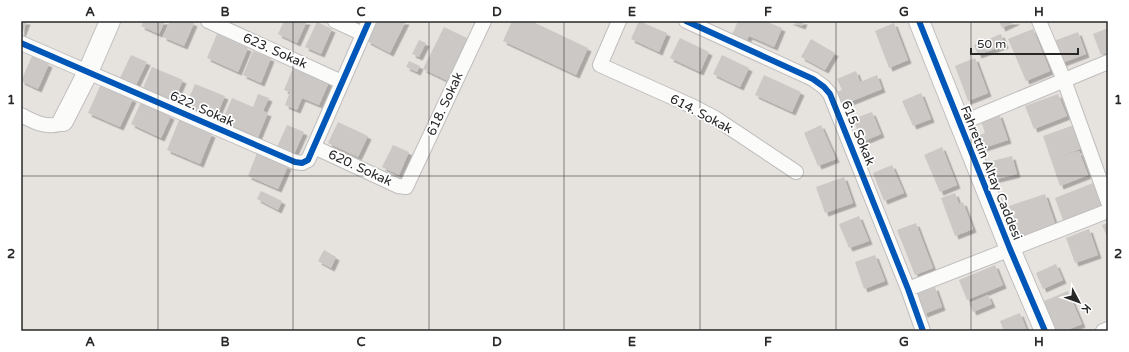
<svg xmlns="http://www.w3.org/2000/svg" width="1129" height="352" viewBox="0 0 1129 352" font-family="'Varela Round',sans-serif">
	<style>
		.building { fill: #cbc8c5; filter: url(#shadow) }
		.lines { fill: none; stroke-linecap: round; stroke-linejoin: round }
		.street-casing { stroke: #c0bebf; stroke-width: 16 }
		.secondary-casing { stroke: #c0bebf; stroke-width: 22 }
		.street { stroke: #fbfbfa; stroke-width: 14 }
		.secondary { stroke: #fbfbfa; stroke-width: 20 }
		.cycleway-casing { stroke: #fff; stroke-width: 8 }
		.cycleway { stroke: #0057b8; stroke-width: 6 }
		.grid { fill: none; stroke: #282828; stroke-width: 1; stroke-opacity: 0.55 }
		.labels { text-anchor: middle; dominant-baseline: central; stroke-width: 3.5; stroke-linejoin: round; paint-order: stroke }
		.street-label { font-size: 13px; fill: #282828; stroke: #fff }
		.neatline { fill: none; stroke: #282828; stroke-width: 1.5 }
		.grid-label { font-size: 13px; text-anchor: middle; font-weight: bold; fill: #282828 }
	</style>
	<defs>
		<filter id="shadow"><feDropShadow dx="3.5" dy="3.5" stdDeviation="0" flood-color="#0004"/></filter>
	</defs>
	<rect width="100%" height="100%" fill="#e6e2de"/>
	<!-- building -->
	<path class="building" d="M21,21H27L21,36Z
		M144,21H165L159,34L141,26Z
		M170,21H189L194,23L184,46L163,37Z
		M284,21H307L297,43L278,34Z
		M377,21H406L390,53L367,41Z
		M512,21H531L588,48L576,75L503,41Z
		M639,21L667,33L659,52L631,39Z
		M738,21H765L782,28L774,47L749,36L746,42L732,35Z
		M789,21H804L802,26Z
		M999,21H1017L1002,28Z
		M317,22L332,29L321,54L305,47Z
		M894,23L908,60L889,68L875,31Z
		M444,27L467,38L457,59L459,60L448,81L423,69Z
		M1108,28V52L1101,55L1093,34Z
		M1033,29L1050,71L1026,81L1008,39Z
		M1078,32L1086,54L1062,63L1054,41Z
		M217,34L248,48L238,72L207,58Z
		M1001,34L1005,45L978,55L974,45Z
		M680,38L709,52L700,72L670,58Z
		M811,39L835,53L825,70L801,57Z
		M419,40L426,43L419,57L412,54Z
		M253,51L271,58L261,83L243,75Z
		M131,55L147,62L136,85L120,78Z
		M722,55L749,68L740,87L713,74Z
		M32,56L49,64L38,89L21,81Z
		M975,58L988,93L968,101L955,66Z
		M409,61L420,66L417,72L406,67Z
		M294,66L329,82L319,105L302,98L297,110L285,105L290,92L284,90Z
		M152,67L183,80L174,101L143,88Z
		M856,71L860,82L877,75L882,89L842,105L836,92L842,90L837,79Z
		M764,75L801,92L792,112L755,95Z
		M101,84L133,99L120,127L88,113Z
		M195,84L225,96L216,117L186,105Z
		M921,93L931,119L913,126L902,101Z
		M258,94L269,98L263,111L268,113L258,137L222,121L232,98L253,107Z
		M1058,94L1067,116L1034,129L1025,106Z
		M141,102L171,116L161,138L131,124Z
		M872,112L881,134L862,142L853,119Z
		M999,114L1008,140L980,149L976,136L985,133L981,121Z
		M179,120L212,134L200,164L167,150Z
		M338,122L368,136L358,157L328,143Z
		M287,125L304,132L294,154L277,147Z
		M821,125L836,159L818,166L804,133Z
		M1074,125L1083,148L1061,156L1079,151L1088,175L1060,186L1043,136Z
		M393,145L409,152L399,175L382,167Z
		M942,147L957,185L940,192L924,155Z
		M257,153L288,166L278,189L248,176Z
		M1012,156L1017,174L993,180L988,162Z
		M892,165L904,193L884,201L873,173Z
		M844,177L853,203L825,213L816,187Z
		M1093,183L1102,208L1064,223L1055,198Z
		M261,191L282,201L278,210L257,199Z
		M955,193L959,204L963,202L973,229L955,236L941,198Z
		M1045,194L1056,226L1020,239L1009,206Z
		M859,216L869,241L849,248L839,224Z
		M916,223L933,268L915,275L897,230Z
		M1108,223V239L1102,225Z
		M1089,229L1098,255L1075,263L1066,238Z
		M324,250L336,257L331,268L318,261Z
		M875,255L885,281L864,289L855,262Z
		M1056,264L1063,280L1043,289L1036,273Z
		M995,265L1003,285L967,300L959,280Z
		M935,287L942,307L924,314L917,294Z
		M1068,291L1082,324L1065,331H1056L1044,301Z
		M988,295L992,304L973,312L969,303Z
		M1020,313L1027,331H1004L1000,321Z"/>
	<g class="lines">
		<defs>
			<path id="street" d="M208,21L342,82
				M335,21L363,34
				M619,21L600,65L694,107L715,118L796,172
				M686,21L813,79L824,87L830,94L908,289L923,331
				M1039,21L1064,80L1108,202
				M21,43L295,162L302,163L308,160L369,21
				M21,115C34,122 45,128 60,124L63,121
				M959,124L1108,62
				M314,147L398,186L406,187L484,21
				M908,289L1108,211
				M1103,331L1108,329"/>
			<path id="secondary" d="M919,21L1010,249L1045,331
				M63,121L88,72L110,21"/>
		</defs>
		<!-- street casing -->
		<use href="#street" class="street-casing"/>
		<!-- secondary casing -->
		<use href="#secondary" class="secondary-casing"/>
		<!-- street -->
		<use href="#street" class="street"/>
		<!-- secondary -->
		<use href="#secondary" class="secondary"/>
		<defs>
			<path id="cycleway" d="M686,21L813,79L824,87L830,94L908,289L923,331
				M919,21L1010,249L1045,331
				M21,43L295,162L302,163L308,160L369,21"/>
		</defs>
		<!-- cycleway casing -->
		<use href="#cycleway" class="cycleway-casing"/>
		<!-- cycleway -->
		<use href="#cycleway" class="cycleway"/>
	</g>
	<!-- grid -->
	<path class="grid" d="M158,21V331M293,21V331M429,21V331M564,21V331M700,21V331M836,21V331M971,21V331M21,176H1108"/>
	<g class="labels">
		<!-- street labels -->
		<g class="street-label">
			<text transform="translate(275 51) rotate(24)">623. Sokak</text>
			<text transform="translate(445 104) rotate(-65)">618. Sokak</text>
			<text transform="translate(202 109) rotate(24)">622. Sokak</text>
			<text transform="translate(701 114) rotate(28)">614. Sokak</text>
			<text transform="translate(858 133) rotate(68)">615. Sokak</text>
			<text transform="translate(360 168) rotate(25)">620. Sokak</text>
			<text transform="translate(991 173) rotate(68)">Fahrettin Altay Caddesi</text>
		</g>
	</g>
	<!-- border -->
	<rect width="1129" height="352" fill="none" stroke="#ffffff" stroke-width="44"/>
	<!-- north arrow -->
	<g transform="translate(1079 302) rotate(131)" stroke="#ffffff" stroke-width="3" paint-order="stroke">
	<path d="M0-3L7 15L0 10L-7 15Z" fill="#282828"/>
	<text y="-6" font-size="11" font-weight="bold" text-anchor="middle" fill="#282828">K</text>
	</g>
	<!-- scale -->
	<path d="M971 48v6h107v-6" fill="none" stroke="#282828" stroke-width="2"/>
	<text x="977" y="48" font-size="12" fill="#282828" stroke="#ffffff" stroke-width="3" paint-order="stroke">50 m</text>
	<rect x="22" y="22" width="1085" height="308" class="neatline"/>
	<g class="grid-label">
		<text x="90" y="16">A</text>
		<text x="225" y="16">B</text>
		<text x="361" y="16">C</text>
		<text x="497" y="16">D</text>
		<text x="632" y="16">E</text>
		<text x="768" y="16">F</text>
		<text x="904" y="16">G</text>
		<text x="1039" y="16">H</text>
		<text x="11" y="104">1</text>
		<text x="1118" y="104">1</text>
		<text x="11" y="258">2</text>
		<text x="1118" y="258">2</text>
		<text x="90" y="346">A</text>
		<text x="225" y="346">B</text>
		<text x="361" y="346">C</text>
		<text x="497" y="346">D</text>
		<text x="632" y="346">E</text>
		<text x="768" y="346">F</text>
		<text x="904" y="346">G</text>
		<text x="1039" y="346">H</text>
	</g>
</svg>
